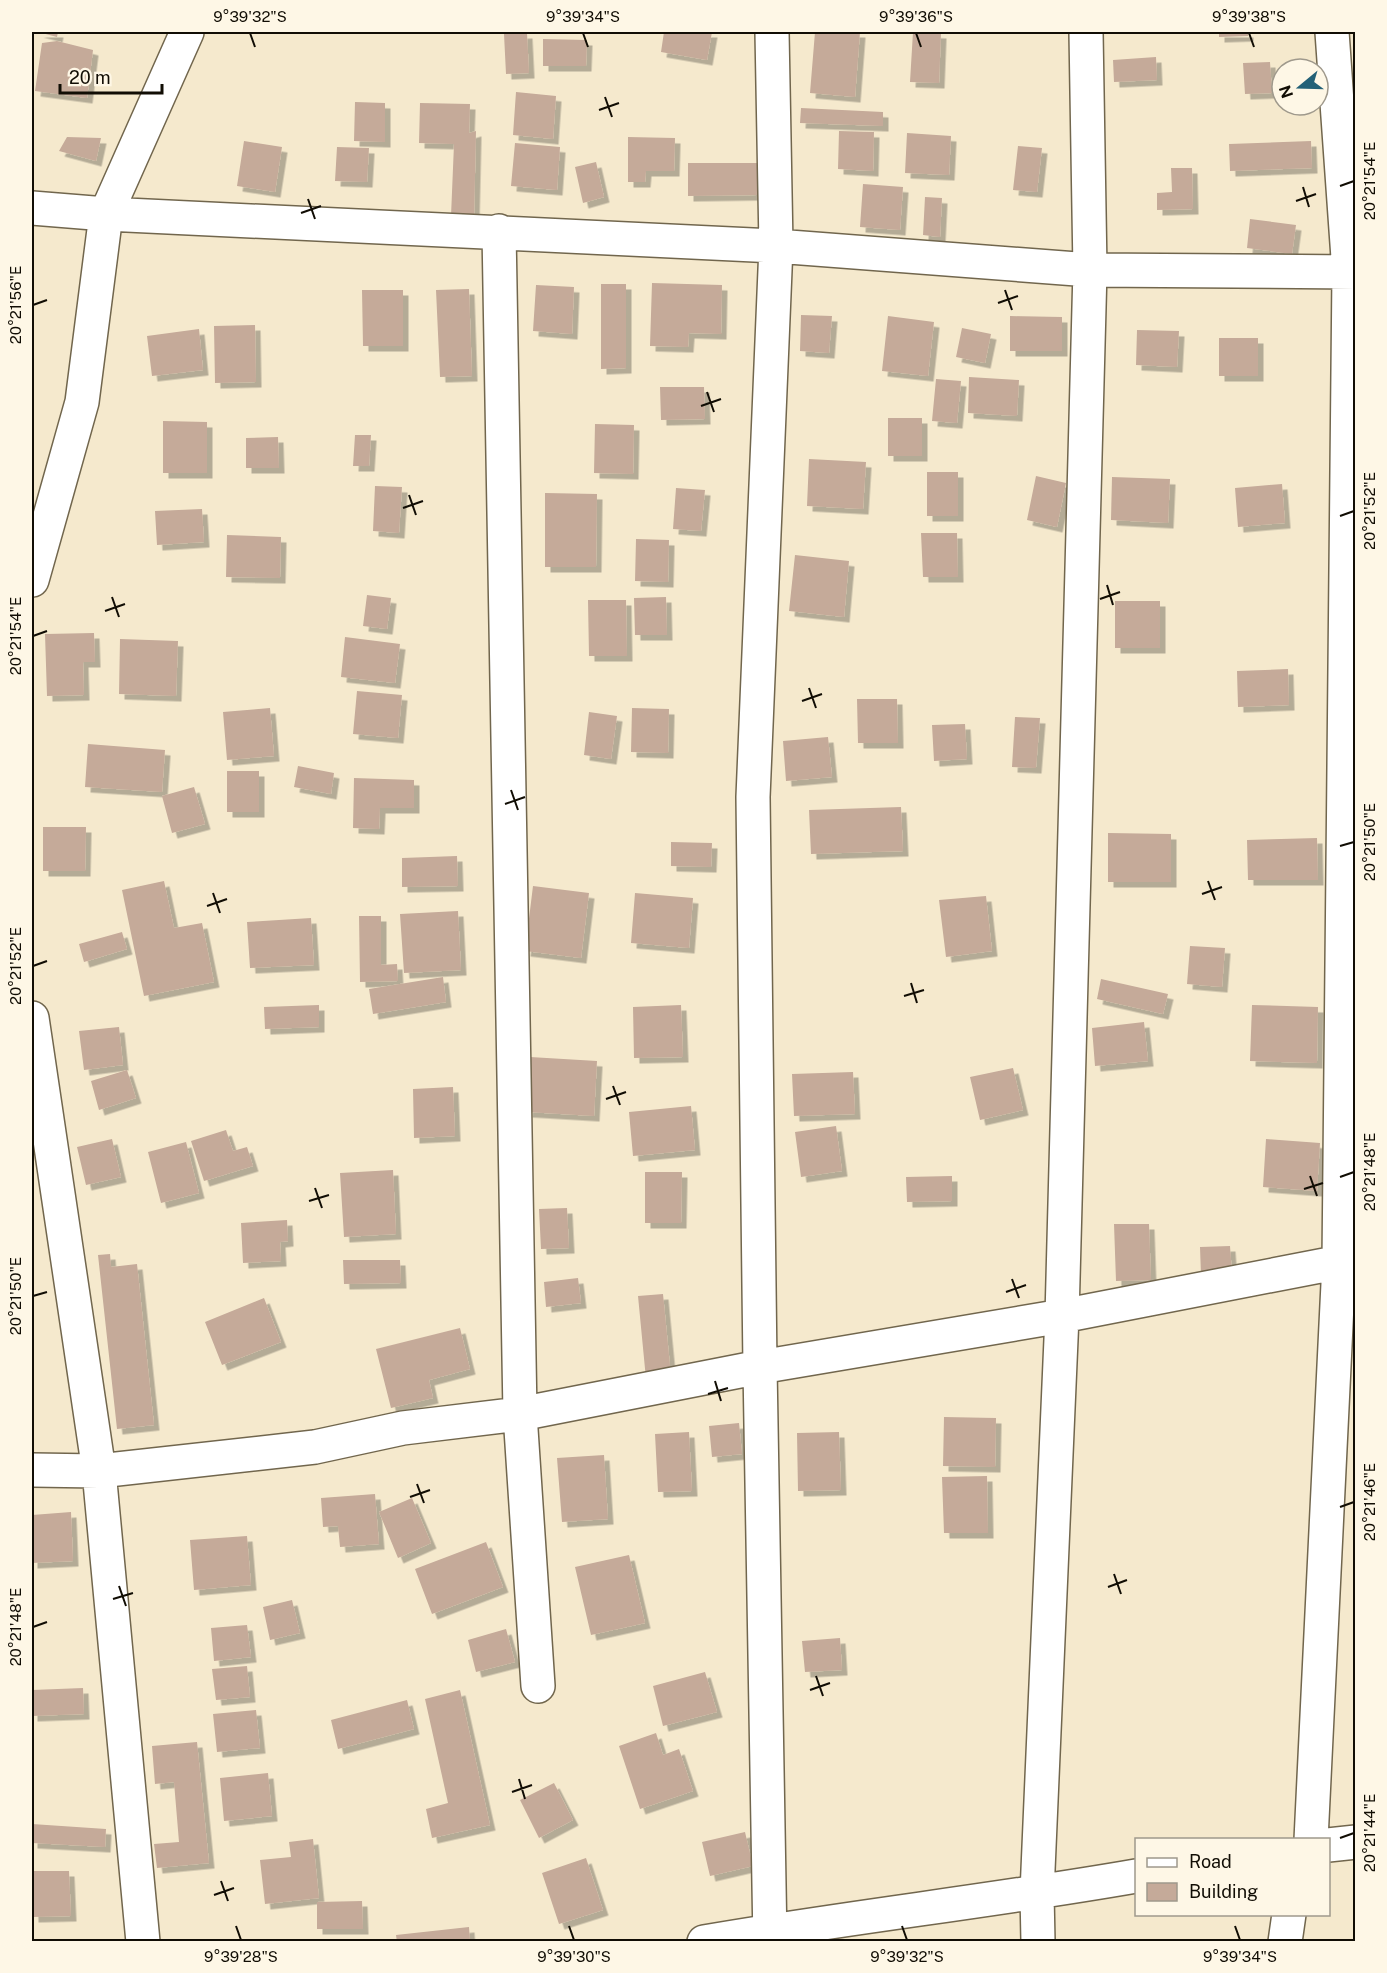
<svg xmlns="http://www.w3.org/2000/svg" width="1387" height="1973" viewBox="0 0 1387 1973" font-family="'Public Sans',sans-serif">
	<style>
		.building { fill: #c5aa99; filter: url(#shadow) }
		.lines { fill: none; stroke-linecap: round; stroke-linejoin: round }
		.minor-casing { stroke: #71664d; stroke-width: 36 }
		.minor { stroke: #fff; stroke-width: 33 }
		.ticks { fill: none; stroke: #110d04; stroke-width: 2 }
		.neatline { fill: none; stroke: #110d04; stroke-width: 2 }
		.ticks-label { font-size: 15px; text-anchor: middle; fill: #110d04 }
	</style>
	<defs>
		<filter id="shadow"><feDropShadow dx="5.5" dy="5.5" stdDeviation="0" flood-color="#0004"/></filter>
	</defs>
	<rect width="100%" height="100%" fill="#f5e9cd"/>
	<!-- building -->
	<path class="building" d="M38,32H58L57,37Z
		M664,32H712L707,60L661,52Z
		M815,32H860L855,97L810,93Z
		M913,32L941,33L939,83L910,82Z
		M1219,32H1248V36L1219,37Z
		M527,33L529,73L506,74L504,34Z
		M543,39L587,40L586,66H543Z
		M57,41L93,50L87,98L35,91L42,43Z
		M1156,57L1157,80L1114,82L1113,60Z
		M1270,62L1272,93L1245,94L1243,63Z
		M516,92L556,96L553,139L513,135Z
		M355,102L385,103V142L354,141Z
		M420,103L470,104L469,133L476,131L474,217L451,216L454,144L419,143Z
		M801,108L883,112V126L800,123Z
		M839,131L874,132L873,171L838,169Z
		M907,133L951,136L949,175L905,173Z
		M67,137L101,138L96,161L59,151Z
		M628,137L675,138L674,171H646L645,182H628Z
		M244,141L282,147L275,192L237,186Z
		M1311,141L1312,168L1230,171L1229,144Z
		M515,143L560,147L557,190L511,186Z
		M1018,146L1042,148L1037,192L1013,190Z
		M337,147L369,148L367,182L335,181Z
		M596,162L604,197L583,203L575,167Z
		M688,163H757V195L688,196Z
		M1171,168H1192L1193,209L1157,210V193L1172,192Z
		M863,184L903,187L900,230L860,227Z
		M925,197L942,198L940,237L923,235Z
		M1250,219L1296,225L1292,254L1247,248Z
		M652,283L722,285L721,334L689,333L688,347L650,346Z
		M601,284H626V368L601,369Z
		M536,285L574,287L572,334L533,331Z
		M469,289L472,376L440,377L436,290Z
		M362,290H403V346H363Z
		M801,315L832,316L829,353L800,351Z
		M888,316L934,322L928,376L882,371Z
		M1010,316L1062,317V351H1010Z
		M255,325L256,382L215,383L214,326Z
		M962,328L991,334L985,363L956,357Z
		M199,329L203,370L152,376L147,336Z
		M1137,330L1179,331L1177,367L1136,365Z
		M1219,338H1258V376H1219Z
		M969,377L1019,380L1017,416L968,413Z
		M936,379L961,381L957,423L932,421Z
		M660,387H704L705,419L661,420Z
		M888,418H922V456H888Z
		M163,421L207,422V473H163Z
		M595,424L634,425L633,474L594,473Z
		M355,435H371L369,466H353Z
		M278,437L279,468H246V438Z
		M809,459L866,462L863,509L807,506Z
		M927,472H958V516H927Z
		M1036,476L1066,483L1057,527L1027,520Z
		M1112,477L1170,479L1168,523L1111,520Z
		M1282,484L1285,523L1238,527L1235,488Z
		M375,486L402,487L399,533L373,531Z
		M676,488L705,490L701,531L673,529Z
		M545,493L597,494L596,567H545Z
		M202,509L204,542L157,545L155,511Z
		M921,533H957L958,577H923Z
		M227,535L281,537L280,578L226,577Z
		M636,539L669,540L668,582L635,581Z
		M795,555L849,561L844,617L789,611Z
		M367,595L391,598L387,629L363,626Z
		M666,597L667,635H635L634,598Z
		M588,600H626L627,656H589Z
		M1115,601H1160V648H1115Z
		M94,633L95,662H83L84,695L47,696L45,634Z
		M345,637L400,644L395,683L341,677Z
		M120,639L178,641L176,696L119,694Z
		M1288,669L1289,705L1238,707L1237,671Z
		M357,691L402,695L398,738L353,734Z
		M857,699H897L898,743H858Z
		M270,708L274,756L227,760L223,712Z
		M632,708L669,709L668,753L631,752Z
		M589,712L617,716L611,759L584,755Z
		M1015,717L1040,718L1036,768L1012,767Z
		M965,724L967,759L934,761L932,725Z
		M828,737L832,777L786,781L783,741Z
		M88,744L165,750L162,792L85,787Z
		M298,766L334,773L331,794L294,787Z
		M227,771H259V812H227Z
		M354,778L414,780V808H380L379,829L353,828Z
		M194,787L205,824L172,833L162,796Z
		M901,807L903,851L811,854L809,810Z
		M43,827H86L85,871H43Z
		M1108,833L1171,834V882H1108Z
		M1317,838L1318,880H1248L1247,840Z
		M671,842L712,843L711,867L671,866Z
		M457,856L458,886L402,887V858Z
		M164,881L174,928L202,923L214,982L144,996L122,890Z
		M533,886L589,893L581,958L525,951Z
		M635,893L693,898L689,948L631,943Z
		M986,896L992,951L946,957L939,900Z
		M458,911L461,970L404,973L400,914Z
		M359,916H381V965L397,964L398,981L360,982Z
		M311,918L314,965L250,968L247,922Z
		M122,932L127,949L84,962L79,944Z
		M1190,946L1225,948L1222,987L1187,984Z
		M443,977L446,1002L373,1014L369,989Z
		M1101,979L1168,994L1163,1014L1097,999Z
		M319,1005V1027L265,1029L264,1007Z
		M681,1005L683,1057L634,1058L633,1007Z
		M1252,1005L1318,1007L1317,1063L1250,1061Z
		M1144,1022L1148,1061L1095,1066L1092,1028Z
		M119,1027L123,1065L84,1070L79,1031Z
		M530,1057L597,1061L594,1116L527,1112Z
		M1013,1068L1023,1110L980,1120L970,1077Z
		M127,1070L136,1098L99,1110L91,1081Z
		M853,1072L855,1114L794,1116L792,1074Z
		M453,1087L455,1136L414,1138L413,1089Z
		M691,1106L695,1150L633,1156L629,1112Z
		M836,1126L842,1171L801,1177L795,1132Z
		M226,1130L233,1151L247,1147L253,1166L204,1181L191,1141Z
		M112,1139L121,1177L86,1185L77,1147Z
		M1266,1139L1320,1143L1317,1191L1263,1187Z
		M186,1142L199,1193L161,1203L148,1152Z
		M393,1170L396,1234L344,1237L340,1173Z
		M645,1172H682L681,1223H645Z
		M952,1176V1201L907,1202L906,1177Z
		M567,1208L569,1248L541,1249L539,1209Z
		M287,1220L288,1241L280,1242L281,1261L243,1263L241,1223Z
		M1114,1224H1149L1151,1280L1116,1281Z
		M1230,1246L1232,1274L1201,1275L1200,1247Z
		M110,1254L111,1267L137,1264L154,1425L117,1429L98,1255Z
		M343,1260H400L401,1283L344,1284Z
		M578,1278L581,1303L546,1307L544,1282Z
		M663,1294L671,1376L646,1379L638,1296Z
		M264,1298L281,1342L222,1365L205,1322Z
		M460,1328L470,1369L429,1380L433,1398L391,1408L376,1349Z
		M944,1417L996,1418L995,1467L943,1466Z
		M739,1423L742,1454L712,1457L709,1426Z
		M689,1432L692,1491L658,1492L655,1434Z
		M839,1432L841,1490L798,1491L797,1433Z
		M604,1455L608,1519L562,1522L557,1458Z
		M987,1476L988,1533H944L942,1477Z
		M375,1494L379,1544L340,1547L338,1526L323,1527L321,1498Z
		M412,1498L431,1543L398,1558L379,1512Z
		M71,1512L73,1561L32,1563V1515Z
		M247,1536L251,1585L194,1590L190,1540Z
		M486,1542L503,1587L432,1614L415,1569Z
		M629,1555L645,1623L591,1635L575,1567Z
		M292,1600L300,1633L270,1640L263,1607Z
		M247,1625L251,1657L214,1661L211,1628Z
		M506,1629L515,1662L476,1672L468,1640Z
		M840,1638L842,1670L805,1672L802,1641Z
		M247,1666L250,1697L216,1700L212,1669Z
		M705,1672L717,1712L663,1726L653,1686Z
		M83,1688L84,1714L32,1716V1690Z
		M460,1690L490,1825L432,1838L426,1809L448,1803L425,1699Z
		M407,1700L414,1729L338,1749L331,1720Z
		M256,1710L260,1748L217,1752L213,1714Z
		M656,1733L663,1755L679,1749L693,1791L640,1809L619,1746Z
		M197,1742L209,1863L157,1868L154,1844L179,1842L174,1782L155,1784L152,1746Z
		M268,1773L272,1816L224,1821L220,1778Z
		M554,1783L573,1820L539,1838L520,1800Z
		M32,1824L106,1829L105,1847L32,1843Z
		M745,1832L753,1866L710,1876L702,1842Z
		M313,1839L319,1898L265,1904L260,1860L291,1857L289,1842Z
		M586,1858L603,1910L559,1924L542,1873Z
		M32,1871H69L71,1916L33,1917Z
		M362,1901L363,1929H317V1902Z
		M469,1927L470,1942H397L396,1935Z"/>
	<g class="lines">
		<defs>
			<path id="minor" d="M32,208L106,214L776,246L1090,270L1356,272
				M499,231L520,1414L538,1686
				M32,580L82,402L106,214L187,32
				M32,1018L99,1471L143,1942
				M32,1470L99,1471L315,1447L403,1428L520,1414L760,1367L1062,1316L1356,1259
				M1311,1840L1339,1263L1349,272L1332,32
				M1328,1845L1356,1842
				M704,1942C848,1917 993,1901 1136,1876
				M770,1942L760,1367L753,797L776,246L772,32
				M1038,1942L1037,1893L1062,1316L1090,270L1086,32
				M1285,1942L1289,1914"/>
		</defs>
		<!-- minor casing -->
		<use href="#minor" class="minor-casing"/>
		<!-- minor -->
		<use href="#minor" class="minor"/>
	</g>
	<!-- ticks -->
	<path class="ticks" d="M250,33L255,47M583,33L588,47M916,33L921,47M1249,33L1254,47M605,97L612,117M599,110L619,103M1340,186L1354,181M1303,187L1309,207M308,199L315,219M1296,201L1316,194M301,213L321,206M1005,290L1012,310M998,303L1018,296M33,305L47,300M707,392L714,412M701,406L721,399M409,495L416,515M403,508L423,501M1340,516L1354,511M1107,585L1113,605M112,597L119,617M1100,599L1120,592M105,611L125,604M33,636L47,631M809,688L816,708M802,701L822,694M511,790L518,810M505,804L525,797M1340,846L1354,842M1208,881L1215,900M213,893L220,913M1202,894L1222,887M207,906L227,899M33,966L47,961M911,983L917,1003M904,996L924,990M613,1086L620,1105M606,1099L626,1092M1310,1176L1317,1196M1340,1177L1354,1172M315,1188L322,1208M1304,1189L1323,1183M309,1201L329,1195M1012,1279L1019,1298M1006,1292L1026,1285M33,1296L47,1292M715,1381L721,1401M708,1394L728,1388M417,1484L424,1503M410,1497L430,1490M1340,1507L1354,1502M1114,1574L1121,1594M119,1586L126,1606M1108,1587L1127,1580M113,1599L133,1593M33,1627L47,1622M816,1676L823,1696M810,1690L830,1683M519,1779L525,1799M512,1792L532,1785M1340,1838L1354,1833M221,1881L228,1901M214,1895L234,1888M236,1926L241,1940M569,1926L574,1940M902,1926L907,1940M1235,1926L1240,1940"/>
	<!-- border -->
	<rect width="1387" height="1973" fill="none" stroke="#fef7e6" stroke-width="66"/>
	<!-- legend -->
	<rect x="1135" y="1838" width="195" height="78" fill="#fef7e6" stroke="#9f998c" stroke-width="1.5"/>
	<rect x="1147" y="1858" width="30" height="9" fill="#ffffff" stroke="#9f998c" stroke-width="1.5"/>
	<text x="1189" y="1868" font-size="18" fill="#110d04">Road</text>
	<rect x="1147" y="1883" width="30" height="18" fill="#c5aa99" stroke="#9f998c" stroke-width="1.5"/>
	<text x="1189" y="1898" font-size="18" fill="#110d04">Building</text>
	<!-- north arrow -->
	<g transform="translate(1300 87) rotate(251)"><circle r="28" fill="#fef7e6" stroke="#9f998c" stroke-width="1.5"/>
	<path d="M0-4.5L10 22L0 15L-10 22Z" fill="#236177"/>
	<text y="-9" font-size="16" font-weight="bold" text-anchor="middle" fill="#110d04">N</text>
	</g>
	<!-- scale -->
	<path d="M60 84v9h102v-9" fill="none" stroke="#110d04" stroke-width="3"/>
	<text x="69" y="84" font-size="18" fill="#110d04" stroke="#fef7e6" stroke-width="4.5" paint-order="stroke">20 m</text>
	<rect x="33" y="33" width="1321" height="1907" class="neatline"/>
	<g class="ticks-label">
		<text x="250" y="22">9°39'32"S</text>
		<text x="583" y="22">9°39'34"S</text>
		<text x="916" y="22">9°39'36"S</text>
		<text x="1249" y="22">9°39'38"S</text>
		<text transform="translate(1370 181) rotate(-90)" y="5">20°21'54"E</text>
		<text transform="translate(16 305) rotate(-90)" y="5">20°21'56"E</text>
		<text transform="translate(1370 511) rotate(-90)" y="5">20°21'52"E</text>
		<text transform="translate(16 636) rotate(-90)" y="5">20°21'54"E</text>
		<text transform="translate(1370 842) rotate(-90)" y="5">20°21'50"E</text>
		<text transform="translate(16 966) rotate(-90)" y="5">20°21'52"E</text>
		<text transform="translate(1370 1172) rotate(-90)" y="5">20°21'48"E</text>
		<text transform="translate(16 1296) rotate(-90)" y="5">20°21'50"E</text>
		<text transform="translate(1370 1502) rotate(-90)" y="5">20°21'46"E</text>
		<text transform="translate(16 1627) rotate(-90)" y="5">20°21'48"E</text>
		<text transform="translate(1370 1833) rotate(-90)" y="5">20°21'44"E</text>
		<text x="241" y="1962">9°39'28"S</text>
		<text x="574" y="1962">9°39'30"S</text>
		<text x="907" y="1962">9°39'32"S</text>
		<text x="1240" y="1962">9°39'34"S</text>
	</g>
</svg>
